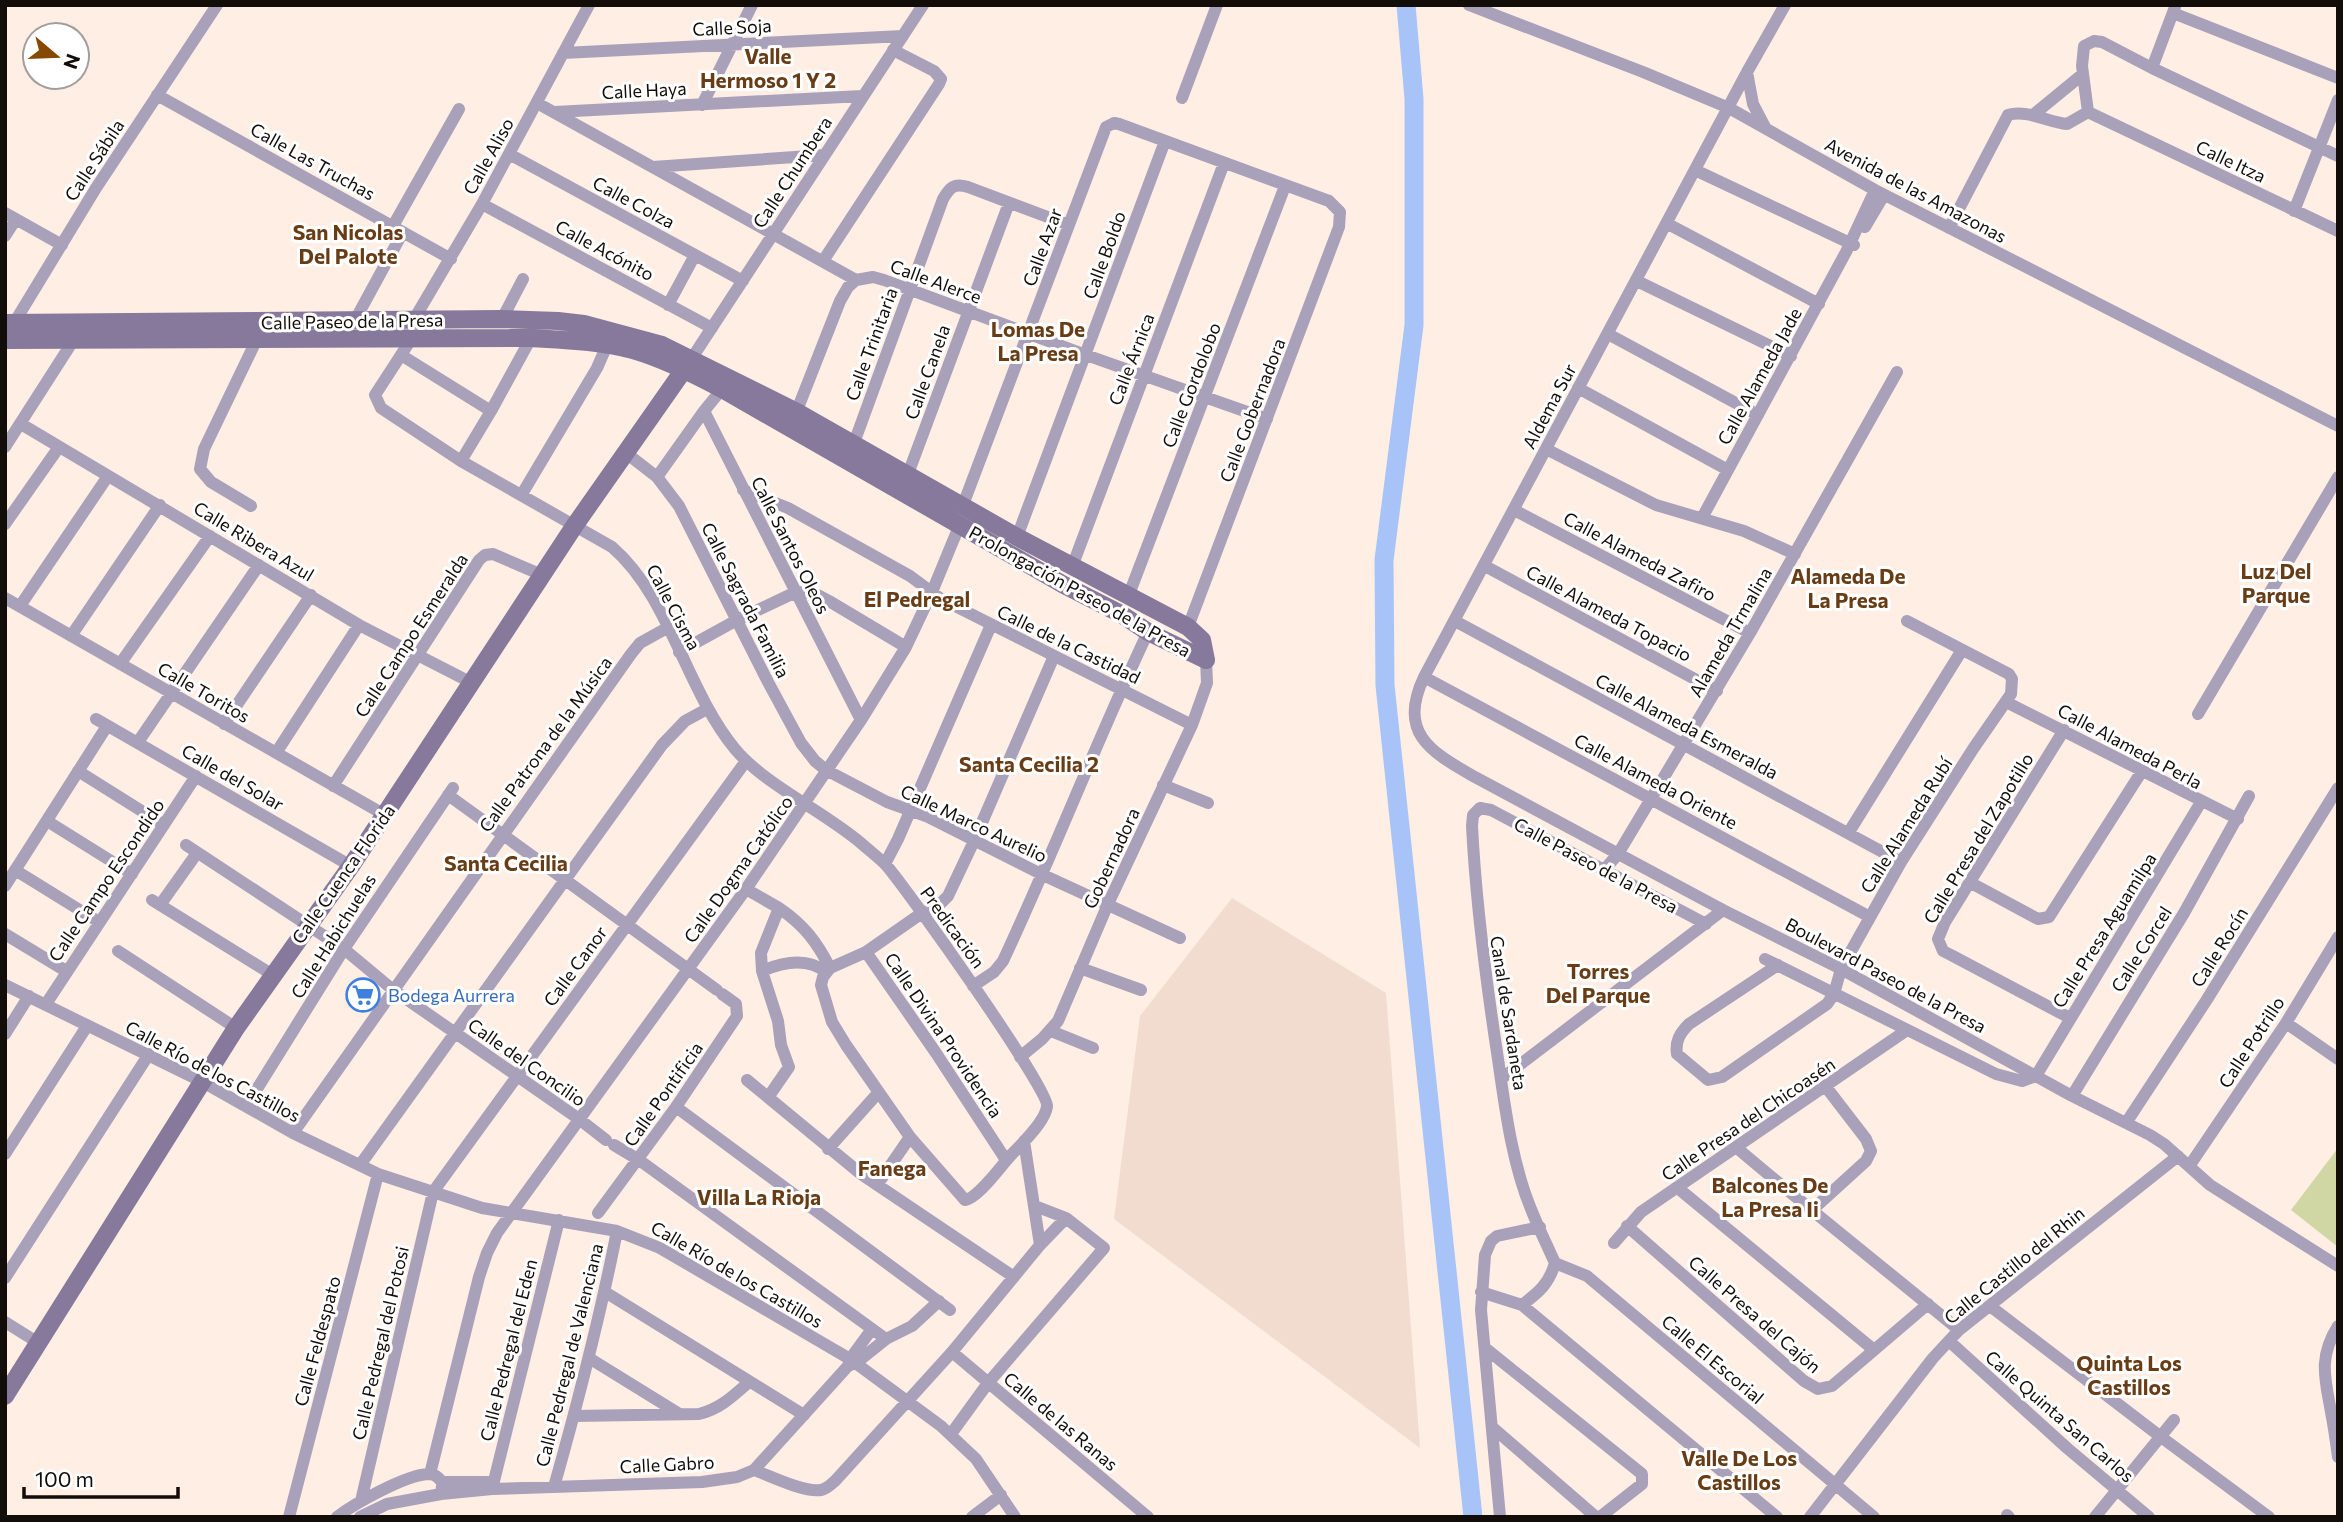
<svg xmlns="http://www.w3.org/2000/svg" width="2343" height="1522" viewBox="0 0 2343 1522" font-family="Commissioner,sans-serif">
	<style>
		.built { fill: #f2dcd0 }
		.green { fill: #d1d7a4 }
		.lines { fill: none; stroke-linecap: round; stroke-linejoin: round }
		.river { stroke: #a7c3f8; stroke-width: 19 }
		.street { stroke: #a9a0b9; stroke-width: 12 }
		.secondary { stroke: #86799c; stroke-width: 18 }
		.labels { text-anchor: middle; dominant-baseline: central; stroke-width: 6; stroke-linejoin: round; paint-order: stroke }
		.street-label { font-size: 18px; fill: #130d09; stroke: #fff }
		.shop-label { font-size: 18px; fill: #366cbe; stroke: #fff; text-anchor: start }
		.quarter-label { font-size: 21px; font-weight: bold; fill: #683d16; stroke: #fff }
	</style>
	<rect width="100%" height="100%" fill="#feeee4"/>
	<!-- built -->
	<path class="built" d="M1232,898L1386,993L1420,1448L1114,1219L1140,1016Z"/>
	<!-- green -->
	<path class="green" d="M2338,1148V1247L2291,1210Z"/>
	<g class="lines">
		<!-- river -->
		<path class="river" d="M1406,5L1414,99V325L1384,560L1385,685L1473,1517"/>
		<!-- street -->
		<path class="street" d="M1469,5L1643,72L1729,108L1875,190L2338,426
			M1785,5L1747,72L1424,677C1398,732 1429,751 1473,776L1723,910L1841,969L2072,1096L2150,1135L2164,1144L2210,1185L2338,1266
			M2173,13L2338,78
			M563,53L903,36
			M2152,68L2175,7
			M1747,72L1753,104L1765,127
			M157,95L451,259
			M1182,98L1217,5
			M537,103L856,280L873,277L884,280L1086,355L1267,419
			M702,105L752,5
			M555,112L862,96
			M2033,115L2083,74
			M509,154L743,281
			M2338,156L2152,68L2102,42L2094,41L2084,46L2082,66L2088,112L2338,231
			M653,167L824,155
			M1695,170L1854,245
			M482,204L712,328
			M2294,211L2338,100
			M5,213L62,245
			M1668,224L1819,304
			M393,226L459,109
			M1865,227L1884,195
			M1949,228L2008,115C2026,109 2048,122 2067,124L2088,112
			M5,236L16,219
			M823,261L939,84L941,79L934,71L893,50
			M1637,281L1791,356
			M668,305L695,255
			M502,319L523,279
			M413,321L482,204L589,5
			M354,322L403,232
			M11,328L96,188L217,5
			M1608,334L1758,415
			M412,338L375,395L381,408L461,461L612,547C670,597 685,688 735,749C765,785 825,812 862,844C870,851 879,858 886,865C907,889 1049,1089 1047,1106C1046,1120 1023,1143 1013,1153C1002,1164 979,1198 965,1200L910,1137L846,1045L832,1022L821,985L823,977L830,968L866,952L922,913L937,907L948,896L974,841L1054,656
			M401,355L491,411
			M692,358L923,5
			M1578,388L1728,470
			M722,389L704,411L861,720
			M794,418L840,301L848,287L856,280
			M21,424L359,625L472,683
			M854,443L943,199C950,187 954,183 968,187L1069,225
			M5,447L73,341
			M1546,449L1656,505L1744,531L1795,554
			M626,453L657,477L679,506L768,682L801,743L815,761L826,770L887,802L926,816L1043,875L1180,938
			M461,461L491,411L531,338
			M908,474L1009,203
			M657,477L704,411
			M743,490L788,508L910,576L941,599L1192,725
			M522,494L597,368L607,345
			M963,505L1106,127L1114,123L1119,124L1329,201L1340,212L1339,227L1188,627
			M251,506L211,482L200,469L204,449L256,341
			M1514,510L1750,633
			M1702,518L1846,252L1875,190
			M5,524L59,447
			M1017,537L1165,141
			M1485,566L1717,691
			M1072,567L1224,163
			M1128,597L1285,186
			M5,598L385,815
			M20,606L108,476
			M1455,621L1901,862
			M71,636L160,505
			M679,652L737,620L796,592L814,593L829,601L906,647
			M120,664L210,536
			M1424,677L1870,917
			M2006,702L2238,819
			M2198,714L2338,477
			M96,719L351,866
			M224,724L311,595
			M2064,730L1945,922L1938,939L1943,951L1951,955L2070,1018
			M138,742L259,565
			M276,753L359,625
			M78,771L164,825
			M1163,785L1208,803
			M333,786L479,560L485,555L493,554L542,575
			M448,795L717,990
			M47,821L132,874
			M1849,832L1962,650
			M186,845L344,949L392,989L579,1119L606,1140
			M885,864L898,839L991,625
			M1605,869L1618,854L1750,633L1897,372
			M15,870L99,922
			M1971,883L2038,919L2049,917L2142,771
			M5,886L107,726
			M746,889L779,908L761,953L762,971L778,1021L781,1045L789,1067L769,1096
			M152,900L273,975
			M160,905L197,853
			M779,908C804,925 817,942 830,968
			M1706,924L1491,810L1480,808L1473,815L1472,826C1476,905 1486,981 1498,1059C1505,1108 1512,1163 1531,1209C1538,1227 1547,1245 1555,1263L1587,1276L1874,1517
			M5,934L66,971
			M118,951L236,1028
			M866,952L936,1053L1006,1160
			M1765,959L1996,1074L2022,1081L2036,1076
			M1778,965L1689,1024C1680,1033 1675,1041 1677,1054L1708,1080L1722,1077L1827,1004L1834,994L1841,969L1901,862L1973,749L2011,694L2012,679L2009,674L1907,621
			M1080,968L1141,990
			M762,971C783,962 807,957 826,972
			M5,985L201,1081L293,1133L378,1174L482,1208L617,1231L660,1248L850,1359L941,1426L976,1459L1015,1517
			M973,986L994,972L1003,961C1054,852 1097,740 1148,632
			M46,1004L196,776
			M2286,1023L2338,1059
			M1051,1031L1093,1048
			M5,1034L29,996
			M1020,1057L1042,1039L1058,1021L1108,904L1192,725L1207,683L1206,660
			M2036,1076L2201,802
			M1501,1079L1723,910
			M747,1080L861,1174L1014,1277
			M2072,1096L2184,913L2249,796
			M247,1105L344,949L453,788
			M676,1107L950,1310
			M2126,1123L2206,1001L2338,788
			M293,1133L631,654L640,643L667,628
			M1024,1141L1040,1245
			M614,1145L639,1160L886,1339
			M1737,1148C1810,1210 1885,1269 1959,1330
			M828,1149L878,1093
			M5,1154L87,1026
			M360,1165L662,745L685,721L707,709
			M2190,1165L2286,1023L2338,937
			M877,1185L910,1137
			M1679,1189L1874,1350
			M1811,1211L1866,1161L1871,1151L1866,1139L1826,1087
			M598,1213L676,1107L737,1016L736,1004L722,994
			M1627,1226L1804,1381L1818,1389L1832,1386L1928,1304
			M1614,1243L1641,1212L1907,1030
			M5,1278L149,1054
			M605,1292L804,1415
			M1481,1292L1522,1305C1539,1292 1549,1284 1555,1263
			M1522,1305L1777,1517
			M1990,1306L2161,1437L2269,1517
			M5,1322L37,1342
			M2338,1326C2318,1358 2325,1378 2331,1412C2334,1427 2336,1442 2338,1457
			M1949,1341L2067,1448L2149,1517
			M1485,1348L1642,1474V1484L1600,1517
			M952,1352L1148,1517
			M589,1358L678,1413
			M848,1366L850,1359L872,1329
			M574,1416L699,1414C720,1409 733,1396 749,1382
			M1492,1427L1596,1517
			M951,1434L988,1383L1104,1248L1066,1218L1035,1206
			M754,1470C770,1476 805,1493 821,1490C827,1489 830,1485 835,1481L952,1352L1040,1245L1066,1218
			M430,1474L479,1277L487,1253L497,1233L746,889L861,720L906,647L932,592L960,524
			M554,1487C578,1402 600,1317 617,1231
			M492,1489L559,1220
			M441,1494L492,1489L702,1482L737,1477L754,1470L848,1366L856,1363L886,1339L912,1326L939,1301
			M361,1501L433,1192L746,761
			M2007,1515L2009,1517
			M289,1517L378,1174
			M337,1517C355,1503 406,1475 428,1474C435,1474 438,1477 442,1482H488
			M360,1517L387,1504L441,1494L442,1486
			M972,1517L1001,1495
			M1500,1517L1481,1310L1485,1255L1491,1241L1497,1236L1540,1227
			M1810,1517L1933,1358L1959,1330L2178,1156
			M2095,1517L2174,1420"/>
		<!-- secondary -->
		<path class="secondary" d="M5,323L502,319L558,321L584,324L662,345L797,412L1017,537L1188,627L1202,640L1206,660
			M5,340L531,338C565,340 600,341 633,350C664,359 694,374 722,389L1064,585L1121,614L1148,632L1206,660
			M5,1396L236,1028L351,866L575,525L690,361"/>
	</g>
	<!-- icons -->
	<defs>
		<symbol id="supermarket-ring" viewBox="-11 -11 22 22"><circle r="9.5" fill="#fff" stroke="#3f7fe0" stroke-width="1.5"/><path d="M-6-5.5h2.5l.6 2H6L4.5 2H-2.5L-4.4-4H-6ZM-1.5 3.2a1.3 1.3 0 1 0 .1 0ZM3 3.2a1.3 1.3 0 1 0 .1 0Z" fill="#3f7fe0"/></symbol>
	</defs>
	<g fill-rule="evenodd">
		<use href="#supermarket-ring" x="344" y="976" width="38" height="38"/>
	</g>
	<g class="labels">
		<!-- street labels -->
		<g class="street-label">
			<text transform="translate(732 27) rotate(-3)">Calle Soja</text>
			<text transform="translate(644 90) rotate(-3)">Calle Haya</text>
			<text transform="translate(488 156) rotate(-61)">Calle Aliso</text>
			<text transform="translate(94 160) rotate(-57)">Calle Sábila</text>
			<text transform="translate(313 161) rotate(29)">Calle Las Truchas</text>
			<text transform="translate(2231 161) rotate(25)">Calle Itza</text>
			<text transform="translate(792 172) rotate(-57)">Calle Chumbera</text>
			<text transform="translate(1916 190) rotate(28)">Avenida de las Amazonas</text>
			<text transform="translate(634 202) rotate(28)">Calle Colza</text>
			<text transform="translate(1042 247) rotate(-70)">Calle Azar</text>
			<text transform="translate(605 250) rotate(28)">Calle Acónito</text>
			<text transform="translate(1104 255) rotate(-70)">Calle Boldo</text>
			<text transform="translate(936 281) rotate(20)">Calle Alerce</text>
			<text transform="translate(352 321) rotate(-1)">Calle Paseo de la Presa</text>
			<text transform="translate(871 344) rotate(-70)">Calle Trinitaria</text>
			<text transform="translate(1131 359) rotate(-69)">Calle Árnica</text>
			<text transform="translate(927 372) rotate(-70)">Calle Canela</text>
			<text transform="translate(1759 376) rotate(-61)">Calle Alameda Jade</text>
			<text transform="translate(1191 385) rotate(-69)">Calle Gordolobo</text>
			<text transform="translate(1549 406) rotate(-62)">Aldema Sur</text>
			<text transform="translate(1252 410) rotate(-69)">Calle Gobernadora</text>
			<text transform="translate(254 541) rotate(31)">Calle Ribera Azul</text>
			<text transform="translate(791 545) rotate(63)">Calle Santos Oleos</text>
			<text transform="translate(1640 556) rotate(28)">Calle Alameda Zafiro</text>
			<text transform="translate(1080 591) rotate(29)">Prolongación Paseo de la Presa</text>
			<text transform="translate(746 600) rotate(63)">Calle Sagrada Familia</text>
			<text transform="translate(674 607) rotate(62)">Calle Cisma</text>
			<text transform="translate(1609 613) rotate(28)">Calle Alameda Topacio</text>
			<text transform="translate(1730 632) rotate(-60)">Alameda Trmalina</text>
			<text transform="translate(411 635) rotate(-57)">Calle Campo Esmeralda</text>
			<text transform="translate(1069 644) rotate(26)">Calle de la Castidad</text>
			<text transform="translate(204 692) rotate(30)">Calle Toritos</text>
			<text transform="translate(1687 726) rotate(28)">Calle Alameda Esmeralda</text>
			<text transform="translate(545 744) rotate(-54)">Calle Patrona de la Música</text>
			<text transform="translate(2130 746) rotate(28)">Calle Alameda Perla</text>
			<text transform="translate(233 777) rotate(30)">Calle del Solar</text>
			<text transform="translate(1656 781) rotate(28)">Calle Alameda Oriente</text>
			<text transform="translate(974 823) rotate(25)">Calle Marco Aurelio</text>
			<text transform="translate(1906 825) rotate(-58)">Calle Alameda Rubí</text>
			<text transform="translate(1978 838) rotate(-59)">Calle Presa del Zapotillo</text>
			<text transform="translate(1111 858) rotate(-65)">Gobernadora</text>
			<text transform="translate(1596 865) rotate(28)">Calle Paseo de la Presa</text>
			<text transform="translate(738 869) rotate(-55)">Calle Dogma Católico</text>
			<text transform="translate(343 874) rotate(-55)">Calle Cuenca Florida</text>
			<text transform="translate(106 880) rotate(-56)">Calle Campo Escondido</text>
			<text transform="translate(953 927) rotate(54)">Predicación</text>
			<text transform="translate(2104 930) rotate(-58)">Calle Presa Aguamilpa</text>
			<text transform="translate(333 936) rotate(-58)">Calle Habichuelas</text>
			<text transform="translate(2219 947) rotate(-58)">Calle Rocín</text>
			<text transform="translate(2141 949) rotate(-58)">Calle Corcel</text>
			<text transform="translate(575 966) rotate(-54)">Calle Canor</text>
			<text transform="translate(1886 975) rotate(28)">Boulevard Paseo de la Presa</text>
			<text transform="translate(1509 1013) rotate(81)">Canal de Sardaneta</text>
			<text transform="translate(944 1035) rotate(56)">Calle Divina Providencia</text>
			<text transform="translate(2251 1042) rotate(-57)">Calle Potrillo</text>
			<text transform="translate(527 1062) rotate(35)">Calle del Concilio</text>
			<text transform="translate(213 1071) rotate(28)">Calle Río de los Castillos</text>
			<text transform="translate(663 1094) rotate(-55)">Calle Pontificia</text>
			<text transform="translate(1748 1119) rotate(-34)">Calle Presa del Chicoasén</text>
			<text transform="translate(2014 1265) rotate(-39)">Calle Castillo del Rhin</text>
			<text transform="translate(737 1274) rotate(30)">Calle Río de los Castillos</text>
			<text transform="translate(1755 1314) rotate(41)">Calle Presa del Cajón</text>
			<text transform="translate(317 1341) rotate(-75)">Calle Feldespato</text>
			<text transform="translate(380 1343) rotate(-77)">Calle Pedregal del Potosi</text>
			<text transform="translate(508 1350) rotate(-76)">Calle Pedregal del Eden</text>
			<text transform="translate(569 1355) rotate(-76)">Calle Pedregal de Valenciana</text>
			<text transform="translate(1713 1359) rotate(40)">Calle El Escorial</text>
			<text transform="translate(2060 1416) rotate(41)">Calle Quinta San Carlos</text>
			<text transform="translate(1061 1421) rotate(40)">Calle de las Ranas</text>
			<text transform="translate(667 1464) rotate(-3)">Calle Gabro</text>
		</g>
		<!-- shop labels -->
		<g class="shop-label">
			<text x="388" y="995">Bodega Aurrera</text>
		</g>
		<!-- quarter labels -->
		<g class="quarter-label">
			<text x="768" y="55">Valle<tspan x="768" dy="24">Hermoso 1 Y 2</tspan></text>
			<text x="348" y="231">San Nicolas<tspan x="348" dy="24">Del Palote</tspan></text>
			<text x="1038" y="328">Lomas De<tspan x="1038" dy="24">La Presa</tspan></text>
			<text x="2276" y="570">Luz Del<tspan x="2276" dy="24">Parque</tspan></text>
			<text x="1848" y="575">Alameda De<tspan x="1848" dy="24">La Presa</tspan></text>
			<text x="917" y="598">El Pedregal</text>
			<text x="1029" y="763">Santa Cecilia 2</text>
			<text x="506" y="862">Santa Cecilia</text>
			<text x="1598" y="970">Torres<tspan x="1598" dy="24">Del Parque</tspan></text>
			<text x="892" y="1167">Fanega</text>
			<text x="1770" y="1184">Balcones De<tspan x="1770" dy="24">La Presa Ii</tspan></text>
			<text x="759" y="1196">Villa La Rioja</text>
			<text x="2129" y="1362">Quinta Los<tspan x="2129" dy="24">Castillos</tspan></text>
			<text x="1739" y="1457">Valle De Los<tspan x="1739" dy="24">Castillos</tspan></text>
		</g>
	</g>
	<!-- border -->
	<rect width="2343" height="1522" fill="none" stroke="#130d09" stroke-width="14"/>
	<!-- north arrow -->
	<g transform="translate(56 56) rotate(109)"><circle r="33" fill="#ffffff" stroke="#a19e9d" stroke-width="2"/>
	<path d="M0-5L12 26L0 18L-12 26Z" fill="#854904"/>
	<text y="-10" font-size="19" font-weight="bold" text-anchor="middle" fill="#130d09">N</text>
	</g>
	<!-- scale -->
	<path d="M24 1487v10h154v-10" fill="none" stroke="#130d09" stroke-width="3.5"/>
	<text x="35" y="1487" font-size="21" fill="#130d09" stroke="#ffffff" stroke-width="5" paint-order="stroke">100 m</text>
</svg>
